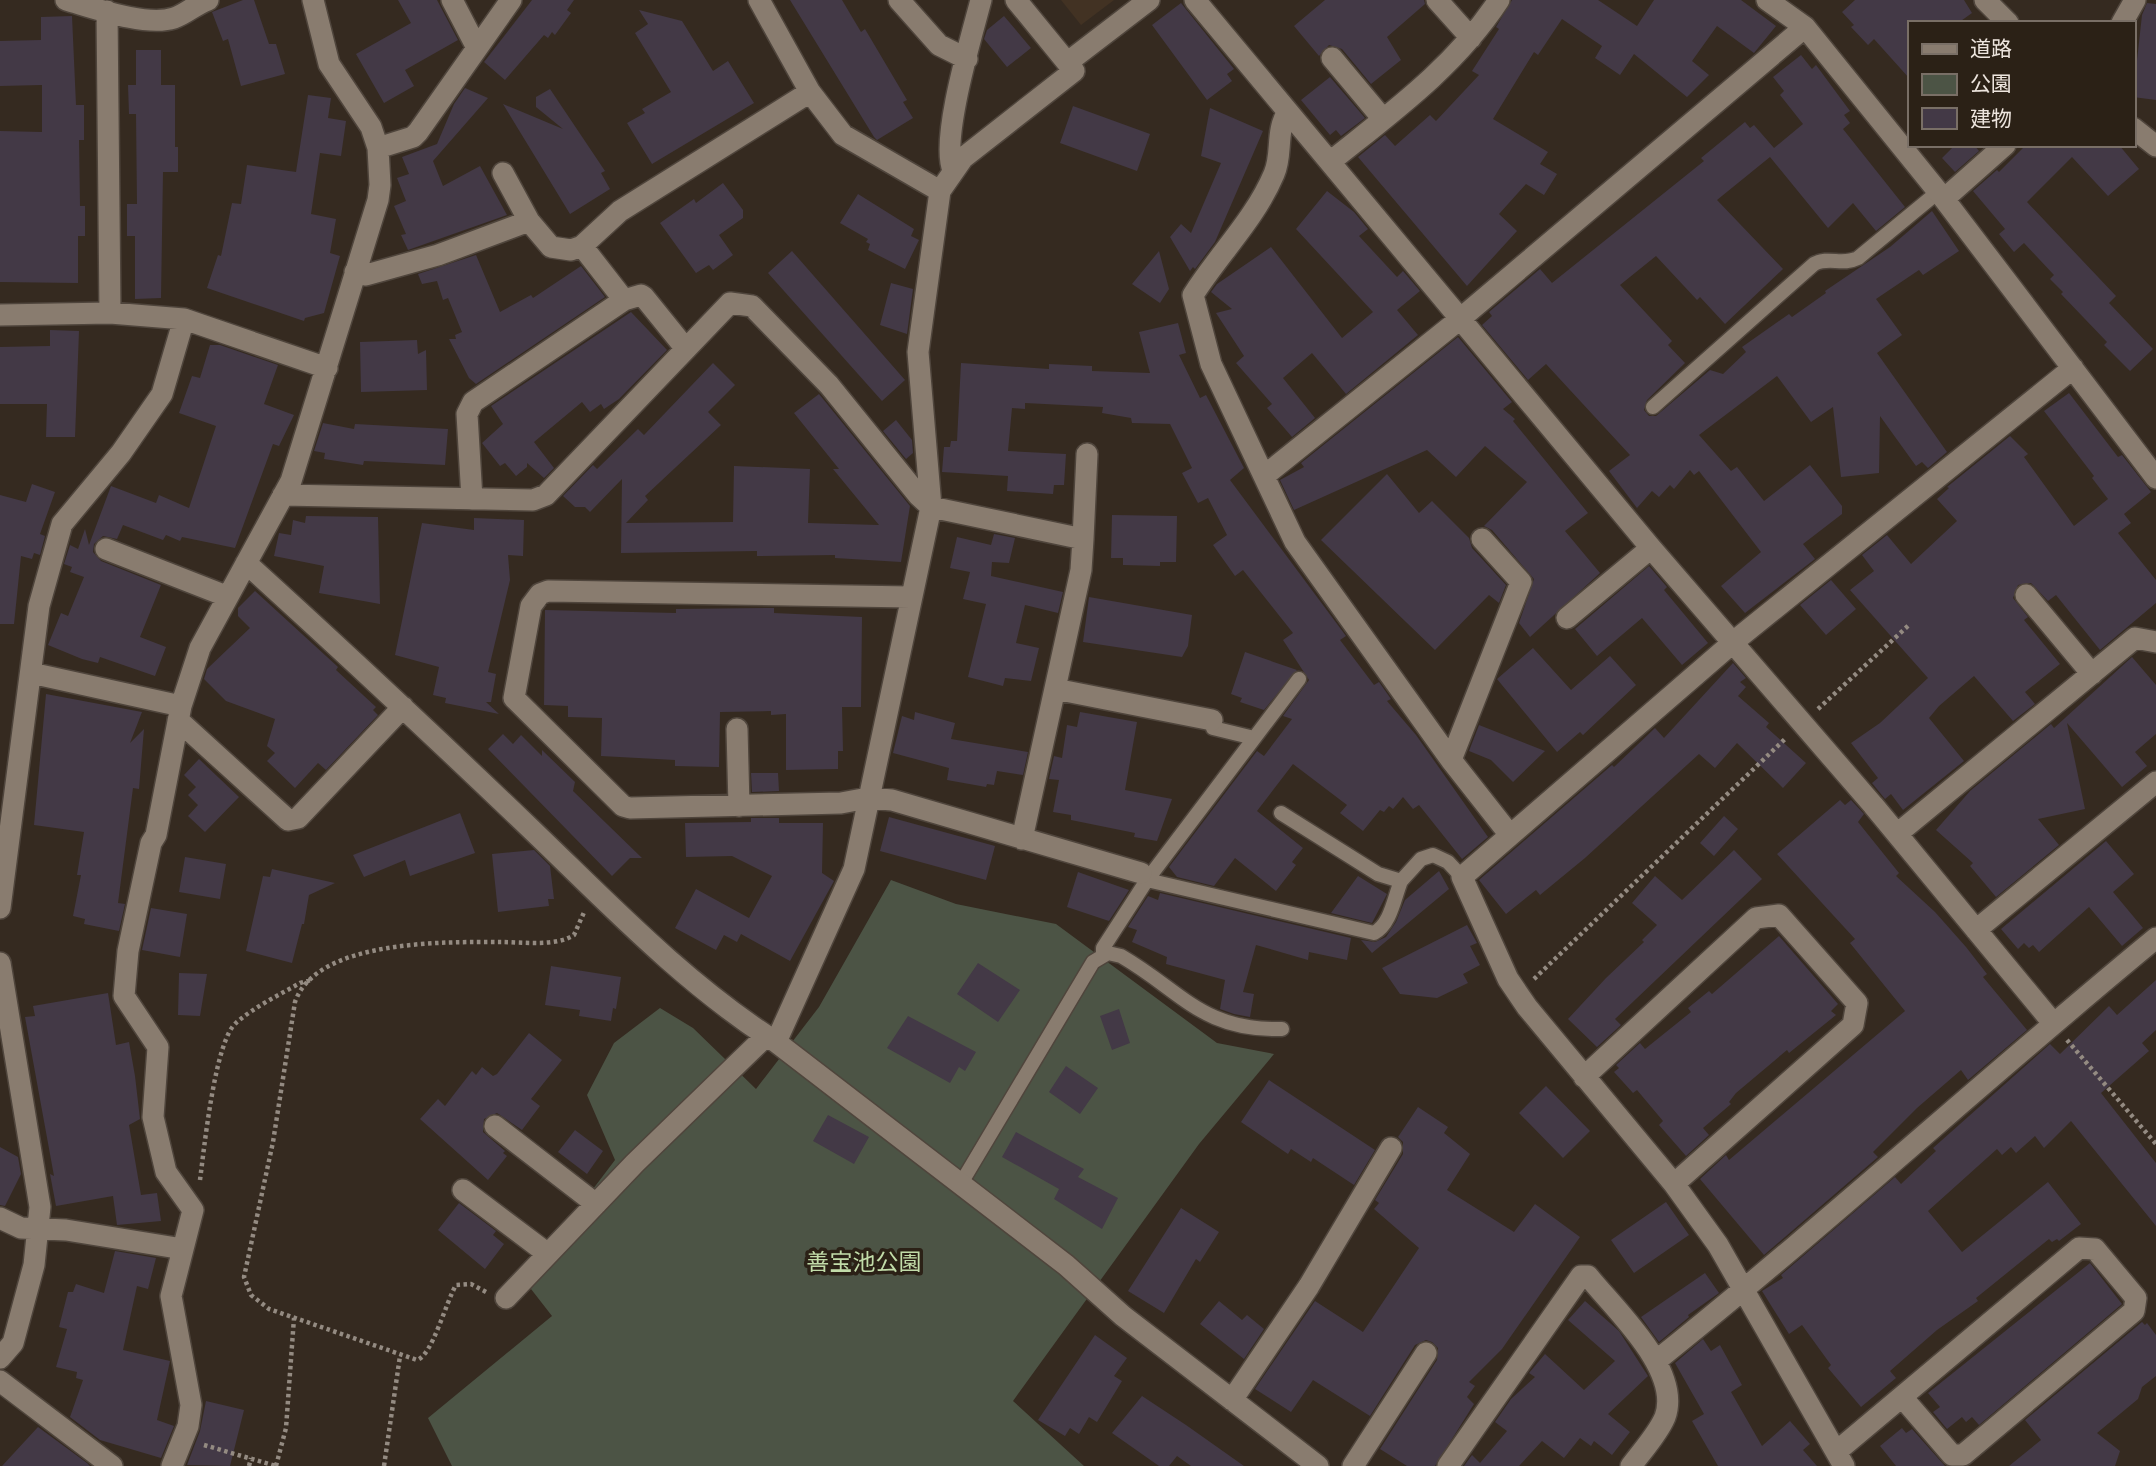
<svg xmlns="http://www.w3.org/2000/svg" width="2156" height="1466" viewBox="0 0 2156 1466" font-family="'Open Sans','Noto Sans JP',sans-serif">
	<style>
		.built { fill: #423223 }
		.green { fill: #4c5445 }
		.building { fill: #433946 }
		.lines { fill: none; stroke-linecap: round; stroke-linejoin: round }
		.lane-casing { stroke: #4f453c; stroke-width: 17 }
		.street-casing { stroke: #4f453c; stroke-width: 24 }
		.path { stroke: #948b82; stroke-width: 4.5; stroke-dasharray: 3.5 3.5; stroke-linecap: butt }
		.lane { stroke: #897c6f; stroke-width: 14 }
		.street { stroke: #897c6f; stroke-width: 21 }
		.labels { text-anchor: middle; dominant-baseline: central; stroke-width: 7; stroke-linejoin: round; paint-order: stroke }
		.park-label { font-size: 23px; fill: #c2dca9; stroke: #2b2116 }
	</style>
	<rect width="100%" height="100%" fill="#352a20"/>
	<!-- built -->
	<path class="built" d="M1061,0H1114L1081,25Z"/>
	<!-- green -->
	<path class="green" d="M891,880L956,904L1056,924L1217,1043L1274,1054L1199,1144L1013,1401L1084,1466H452L428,1418L552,1316L524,1280L615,1160L587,1095L614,1043L660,1008L693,1028L756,1089L819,1007Z"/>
	<!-- building -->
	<path class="building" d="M243,0H254L269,44H276L285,74L241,86L228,39L223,41L212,12Z
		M398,0H437L458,40L405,70L414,86L384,103L356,54L411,23Z
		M532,0H574L567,10L571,13L555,35L552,32L548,38L544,35L505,80L484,62Z
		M790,0H842L861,32L865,29L907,100L903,102L913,118L877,140L874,137Z
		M1325,0H1424L1425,4L1387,37L1401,60L1371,84L1342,49L1329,45L1319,56L1294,26Z
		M1512,0H1598L1637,26L1654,0H1741L1776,26L1754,53L1717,26L1692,61L1709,75L1687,97L1634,54L1620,75L1595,58L1602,46L1562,19L1538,55L1534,52L1493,119L1548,152L1540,164L1557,174L1544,195L1526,184L1499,214L1517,231L1467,286L1358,157L1385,135L1395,146L1430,115L1436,121L1479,75L1472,71L1499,29L1496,27Z
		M1855,0H1964L1972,13L1958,23H1909V78L1874,39L1868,45L1851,27L1854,25L1842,12Z
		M1181,3L1234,69L1227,74L1232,81L1207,100L1152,25Z
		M2147,3L2156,4V100L2133,97L2142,15Z
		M639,10L682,21L713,71L728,61L754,103L652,164L627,123L645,113L642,109L671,92L635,33L648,24Z
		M72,16L76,105H84V140H79L80,206H85V236H78V283L0,282V131L42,132V85L0,86V41L41,40V17Z
		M1004,16L1031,48L1007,67L984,39L987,30Z
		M136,50H161V85H175V147H178V172H163L161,298L135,299V236H127V204H137L136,114H129L128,85H136Z
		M1801,55L1812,69L1816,65L1850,111L1844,115L1850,123L1843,129L1905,207L1876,231L1853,203L1828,228L1770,157L1717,200L1783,269L1725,324L1700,297L1697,300L1656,256L1620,285L1672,341L1668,345L1685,363L1647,400L1644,410L1649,416H1656L1710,370L1723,374L1746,352L1742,347L1789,314L1792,317L1826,293L1825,291L1890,247L1932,211L1959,251L1923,275L1919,270L1876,299L1902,335L1877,353L1947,452L1928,468L1922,462L1916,466L1880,416L1879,473L1841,477L1833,407L1811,422L1777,376L1699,435L1731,471L1737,467L1764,501L1810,465L1842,506V514L1803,544L1815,559L1745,613L1721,586L1761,552L1699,471L1694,475L1690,470L1674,489L1670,485L1659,497L1652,491L1637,508L1609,471L1630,455L1546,364L1528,380L1482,325L1492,316L1489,312L1540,269L1552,283L1704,161L1701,158L1745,122L1750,128L1754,125L1774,148L1803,124L1780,95L1784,91L1773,77Z
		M1330,77L1365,118L1341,136L1336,130L1330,135L1301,100Z
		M465,88L488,98L433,161L443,186L480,166L507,215L408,250L401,235L406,234L394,206L406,201L397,178L409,174L402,157L437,144L454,104Z
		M550,89L605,171L601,173L610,189L570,214L503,104L563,129L536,107V97Z
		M308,95L331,98L328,118L346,121L341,156L320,153L311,214L336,219L330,253L340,256L324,313L305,318L304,321L207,288L218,255L221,256L232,203L241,204L247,165L296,172Z
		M1073,106L1150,134L1137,171L1060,143Z
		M1210,108L1263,131L1215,242L1195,269L1193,267L1190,271L1170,237L1181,224L1191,233L1221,163L1201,156Z
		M1955,145H1974L1979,151L1955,172L1942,158Z
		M2026,145H2119L2139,169L2108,196L2072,157L2027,202L2116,296L2109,303L2153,349L2130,371L2104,345L2107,342L2061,294L2063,292L2050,279L2054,275L2024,243L2014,252L1999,234L2005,229L1973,191L1997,170L1999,172Z
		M723,183L743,210V218L719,235L733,255L713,270L709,265L696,273L660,223L694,199L696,203Z
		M1327,191L1354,212L1368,229L1359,236L1397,277L1403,271L1420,291L1397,310L1418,335L1346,394L1312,353L1283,378L1315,418L1292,437L1267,408L1272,404L1236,363L1244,356L1216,313L1232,309L1211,292L1217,284L1271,247L1342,338L1373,312L1296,229Z
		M858,194L914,229L911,236L919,240L905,269L868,250L870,244L866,242L868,239L840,223Z
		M792,251L905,380L882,401L768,273Z
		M1159,251L1169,289L1160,303L1132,284Z
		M476,255L500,312L531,295L533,298L581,266L605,297L476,384L469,378L449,339H456L455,335L462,332L448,298L443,300L437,281L422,284L418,274Z
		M891,283L913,289L907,334L880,325Z
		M631,312L667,350L619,399L604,409L601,404L590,412L582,402L534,442L554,468L544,478L527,463V467L516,476L505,463L500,466L482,443L503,424L491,406Z
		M1178,323L1186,353L1179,355L1200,398L1206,395L1244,468L1230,480L1346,636L1340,640L1374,685L1379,682L1391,699L1387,701L1416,735L1488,837L1462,859L1419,805L1413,809L1403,797L1393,809L1389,806L1384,812L1380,810L1363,831L1340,813L1347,805L1293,764L1257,811L1303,848L1292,862L1296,865L1276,891L1235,858L1214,886L1177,877L1169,867L1257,751L1264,756L1292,719L1283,716L1309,680L1283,640L1293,633L1243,570L1235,576L1213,545L1227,535L1208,498L1198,503L1182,473L1192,468L1170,424L1132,423L1131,418L1102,413L1103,407L1025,403V409L1012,408L1008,451L1066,454L1064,485H1054L1053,494L1007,491L1008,476L942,472L944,447H950L951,441H957L961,363L1049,369V364L1092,366V371L1150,373L1139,332Z
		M50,330L79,331L75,437H46L47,404H0V347L50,346Z
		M1458,337L1512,402L1503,409L1515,419L1513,421L1588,513L1565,531L1600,573L1530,637L1519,623L1534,579L1492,530L1484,526L1527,482L1485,446L1456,477L1427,450L1294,510L1280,480L1304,467L1301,463Z
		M417,340L418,354L426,350L427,390L361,392L360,342Z
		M210,345H220L278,365L264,404L294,415L279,446L273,444L235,548L182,537L180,541L166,535L163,540L123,525L117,539L103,536L94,544L93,552L101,561L161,585L140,637L166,647L155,676L100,657L98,663L82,659L48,645L61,613L68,616L84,577L70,572L72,567L64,564L70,545L78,549L85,529L89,545L111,486L156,503L159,495L189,508L216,426L179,413L192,376L200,378Z
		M713,363L735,385L708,412L721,425L645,496L648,500L626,523L733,522L734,466L810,469L808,523L879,525L833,469H839L794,413L819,394L910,506L901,562L835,558V555L757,556V551L621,553L622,479L590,512L585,507H575L563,496L593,465L597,469L638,429L644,435Z
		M2069,393L2118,457L2122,455L2151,492L2124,514L2131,523L2118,533L2156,580V603L2100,650L2056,595L2048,601L2031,583L2018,585L2013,598L2028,617L2024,620L2060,664L2025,692L2035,704L2013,721L1974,676L1939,706L1929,718L1964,761L1903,810L1891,794L1885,799L1872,783L1878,778L1851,743L1880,723L1928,678L1850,590L1874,571L1862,555L1887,535L1911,564L1957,521L1937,499L1949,488L1947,487L2010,436L2028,454L2024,457L2074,526L2108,499L2092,478L2094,476L2044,411Z
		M896,420L912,440L913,453L906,459L883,431Z
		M323,423L354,429L355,424L448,429L445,465L364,461L363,465L324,459L325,453L314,451Z
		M1387,474L1419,513L1432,501L1469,538L1472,548L1506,585L1499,603L1489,595L1435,650L1321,540Z
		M32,484L55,492L40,534L45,536L40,555L34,553L32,559L21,556L14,624H0V495L26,502Z
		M1112,515L1177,516L1176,562H1160V566L1123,565V558H1111Z
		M306,516L378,517L380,604L319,593L324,566L274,556L279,533L291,535L293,520L305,523Z
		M474,518L524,520L523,556L508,555L510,580L488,672L496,674L491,702H486L499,714L445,703L446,698L433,695L439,667L395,655L422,523L474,530Z
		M994,534L1015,538L1009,563L992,562L991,576L1063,592L1058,613L1025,605L1016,643L1039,648L1031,681L1005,678L1003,686L968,677L986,604L963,599L970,572L950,568L957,537L991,545Z
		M1649,566L1667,587L1664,590L1708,643L1682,665L1642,618L1597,656L1575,629Z
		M1831,580L1856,609L1826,635L1800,605Z
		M255,591L338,667L336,670L376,707L373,710L378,715L326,770L318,763L295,788L267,761L275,753L267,746L275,719L226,701L204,679L207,669L250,628L238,616V608Z
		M1089,597L1192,615L1188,646L1182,657L1083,642Z
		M774,608V613L862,617L861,707H842L843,751H838V769L786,770V714L771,715V711L720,712L719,767L675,766V760L601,756L602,718L568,717V706L544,705L545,610L676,613V609Z
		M1533,648L1571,690L1610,656L1636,685L1583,735L1580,732L1557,752L1497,679Z
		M1245,652L1297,670L1264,710L1240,702L1242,698L1231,694Z
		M2132,657L2156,685V734L2135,752L2147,766L2122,787L2067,723L2085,809L2038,819L2059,845L1996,897L1970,866L1973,863L1936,830L1970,791L2051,724L2054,728Z
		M1733,663L1746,678L1740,682L1746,687L1738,696L1769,723L1766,727L1806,763L1783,788L1737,743L1715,768L1699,754L1585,858L1540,895L1536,890L1506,914L1479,880L1612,765L1614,767L1655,728L1664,738Z
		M46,694L142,712L130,743L144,729L139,789L133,788L118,903L125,904L119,931L84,924L85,919L73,916L81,875H77L84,832L34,825Z
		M915,712L955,723L951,739L1028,752L1023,775L997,771L994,785L987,784L986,787L947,780L949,768L893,753L902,716L914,720Z
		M1080,712L1137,722L1125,790L1172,799L1157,841L1134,837L1135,833L1071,820V815L1053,812L1059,780L1049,779L1054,756L1062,758L1067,725L1077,727Z
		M1479,725L1545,751L1513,782L1491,760L1469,751Z
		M503,734L513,744L521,735L542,756V750L575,782L573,791L642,858H630L612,876L488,749Z
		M199,759L239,797L205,832L188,816L198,805L188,795L196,787L184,775Z
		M751,773H778L779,791L752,792Z
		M1840,800L1845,805L1851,800L1864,814L1858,822L1899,873L1896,876L1935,912L1966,947L1987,974L1983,977L2027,1030L1968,1080L1961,1070L1917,1108L1873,1152L1878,1157L1764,1255L1700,1179L1726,1155L1729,1160L1905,1011L1850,943L1855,939L1777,854Z
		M460,813L475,853L410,876L405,860L364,877L353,855Z
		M1724,816L1738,829L1714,856L1700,843Z
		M889,817L995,846L986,880L880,851Z
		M751,818H779V823H823L822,873L834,881L790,961L741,934L737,942L724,935L716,950L675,928L696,889L749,918L772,876L732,856L686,857L685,823L751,822Z
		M2106,841L2134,874L2113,892L2143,928L2122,946L2089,907L2039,952L2033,945L2029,948L2024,943L2018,949L2001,929Z
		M534,850L550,866L554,899H548L549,906L498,912L492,854Z
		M1734,850L1762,879L1615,1019L1621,1025L1597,1047L1568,1019L1606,978L1644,942L1642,940L1657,925L1632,903L1655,876L1682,900Z
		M185,857L226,864L220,899L179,892Z
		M272,869L335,883L309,895L304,924H302L292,963L246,951L263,876L270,877Z
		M1439,871L1449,889L1372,953L1361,940L1375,942L1386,937L1396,922L1405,900Z
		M1078,872L1129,890L1109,921L1067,907Z
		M1358,876L1387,894L1372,923L1331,913Z
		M1160,893L1351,938L1347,960L1309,952L1308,960L1256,945L1243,992L1254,994L1250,1017L1234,1014L1220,1009L1225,980L1166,964L1167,957L1132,942L1137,930L1128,927L1148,896L1158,900Z
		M151,908L187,914L180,957L142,950Z
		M1467,925L1477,943L1470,946L1480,965L1463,974L1468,983L1437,998L1400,994L1382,968Z
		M1779,936L1838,1004L1831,1011L1836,1015L1789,1053L1787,1050L1736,1093L1729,1102L1731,1104L1703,1128L1709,1135L1686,1156L1659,1125L1663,1121L1637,1090L1633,1093L1614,1072L1619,1068L1616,1065L1640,1043L1645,1049L1691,1012L1688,1008L1709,991L1712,994Z
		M978,963L1020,990L998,1022L957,994Z
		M551,966L621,977L616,1009L613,1008L611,1021L579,1016L580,1010L545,1005Z
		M179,973L207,974L200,1016L178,1015Z
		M2156,980V1030L2142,1043L2149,1051L2101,1093L2156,1163V1226L2071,1121L2044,1148L2035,1136L2016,1153L2011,1147L2002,1155L1997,1149L1928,1211L1962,1252L2048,1182L2081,1224L2059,1241L2057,1239L2052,1242L2049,1239L1976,1298L1978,1301L1937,1330L1890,1371L1896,1378L1861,1407L1828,1368L1831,1365L1802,1325L1789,1334L1762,1291L1783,1278L1781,1275L1895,1177L1901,1184L1936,1151L1933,1148L2050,1044L2060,1054L2109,1006L2117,1015Z
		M108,993L116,1045L129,1042L135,1076L140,1119L129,1125L141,1195L157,1193L161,1221L117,1225L113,1196L56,1206L50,1174L54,1176L25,1017L35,1016L33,1006Z
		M1119,1009L1130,1043L1112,1050L1100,1016Z
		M908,1016L976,1052L965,1071L959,1067L950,1083L887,1048Z
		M529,1033L562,1060L531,1099L540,1106L522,1130L497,1113L484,1119L483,1132L505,1151L503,1153L507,1156L488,1180L420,1119L438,1099L445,1106L472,1071L476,1075L482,1067L493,1076L497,1074Z
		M1066,1066L1098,1088L1080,1114L1049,1092Z
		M1269,1080L1375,1150L1354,1185L1313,1158L1311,1162L1291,1149L1288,1154L1241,1122Z
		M1546,1086L1590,1131L1563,1158L1519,1113Z
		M1418,1107L1448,1127L1444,1133L1470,1154L1447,1190L1514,1232L1535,1204L1580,1237L1502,1349L1469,1382L1475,1386L1467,1397L1474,1404L1435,1466H1407L1380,1449L1437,1360L1438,1348L1432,1342L1426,1340L1415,1345L1370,1416L1313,1380L1291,1412L1255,1389L1315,1301L1363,1332L1419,1248L1374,1209L1379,1203L1375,1200L1403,1154V1142L1398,1137Z
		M828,1115L869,1137L854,1164L813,1141Z
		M575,1130L603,1151L587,1174L558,1152Z
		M1016,1132L1084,1169L1078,1177L1118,1198L1102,1229L1054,1199L1059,1189L1002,1157Z
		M0,1147L18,1157L21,1174L5,1206L0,1205Z
		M1666,1202L1689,1235L1634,1273L1611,1240Z
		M459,1203L496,1231L493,1235L504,1244L485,1269L438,1230Z
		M1181,1208L1219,1232L1200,1262L1196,1259L1164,1313L1128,1291Z
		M115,1251L156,1258L148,1289L137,1286L123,1350L170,1361L157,1420L174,1426L161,1458L100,1440L70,1417L83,1380L76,1378L77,1372L56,1367L67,1329L59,1327L68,1292H73L76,1284L104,1293Z
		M2090,1263L2122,1304L1979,1425L1972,1417L1966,1422L1962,1417L1947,1429L1933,1412L1940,1407L1928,1393Z
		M1705,1273L1719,1293L1688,1315L1689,1317L1659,1342L1641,1317Z
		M1219,1301L1242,1320L1247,1315L1264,1329L1244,1359L1200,1324Z
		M1585,1301L1619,1331L1648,1376L1608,1414L1630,1432L1612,1455L1594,1441L1591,1446L1580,1438L1564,1458L1542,1441L1519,1466H1464L1472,1455L1480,1463L1507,1431L1495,1422L1511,1399L1535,1377L1529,1373L1545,1354L1584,1390L1615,1361L1568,1320Z
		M2142,1322L2145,1325L2147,1323L2156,1335V1376L2142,1387L2138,1399L2097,1433L2120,1451L2115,1466H2009L2041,1440L2025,1420Z
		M1095,1335L1127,1358L1114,1376L1122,1381L1097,1422L1089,1417L1079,1434L1070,1428L1065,1436L1038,1420Z
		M1703,1339L1711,1351L1720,1345L1742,1385L1731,1392L1762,1446L1790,1421L1810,1444L1803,1450L1817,1466H1718L1692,1421L1704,1414L1675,1363Z
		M1142,1396L1186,1425L1244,1466H1191L1177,1456L1169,1466H1159L1112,1433Z
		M206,1401L244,1410L230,1466L187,1465L200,1431Z
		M38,1427L87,1463L90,1466H2Z
		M1902,1428L1906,1433L1912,1429L1945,1466H1896L1880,1446Z"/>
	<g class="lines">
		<defs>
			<path id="lane" d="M1653,407L1814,264C1829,256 1842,266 1858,258L1938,192
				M1212,720L1213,728L1254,738
				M1281,813L1378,874L1401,881L1421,859L1433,855L1448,862L1462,877
				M1147,880L1374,933C1391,924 1394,898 1401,881
				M1103,955V948L1147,880L1299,679
				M960,1185L1093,962L1108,953L1121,956C1183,992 1202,1031 1282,1029"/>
			<path id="street" d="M66,0C94,8 146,27 174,18C186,14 196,4 208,0
				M452,0L477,48
				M759,0L810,92L843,135L940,191
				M899,0L939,45L967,59
				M1195,0L1651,548L1873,805L2053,1023
				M1437,0L1471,38
				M1767,0L1805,27L1944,199L2156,478
				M1985,0L2008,23
				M107,11L110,313
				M2122,23L2135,0
				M1332,58L1383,119
				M1068,62L1149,0
				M1288,112C1275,131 1283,154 1274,174C1255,219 1219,254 1193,295L1211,364L1295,542L1451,760L1510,835
				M2133,128L2156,146
				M378,148L413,137L418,132L511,0
				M1330,162C1391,113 1455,67 1499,0
				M953,170C940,140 972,35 981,0
				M503,173L529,221L551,247L571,250L582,246L620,211L810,92
				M1944,199L2005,145
				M582,246L624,300L641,295L644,297L686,349
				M355,272L366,275L438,255L529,221
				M0,315L110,313L184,319L327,368
				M1264,476L1460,319L1805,27
				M283,495L533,500L546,495L730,303L752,306L829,385L918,495L931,507L1083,539L1081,570L1022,839
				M472,499L467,414L473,402L624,300
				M1083,539L1087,454
				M106,549L226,596
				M246,563C343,651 438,740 532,830C609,904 685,984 776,1042L1066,1265L1123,1316L1318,1466
				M2026,595L2092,674
				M910,597L548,591L540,594L531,606L514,698L623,806L630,808L841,803L868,798L892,800L1141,873
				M1567,618L1651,548
				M31,673L181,706
				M1055,689L1212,720
				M178,720L288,820L298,818L403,707
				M737,729L739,806
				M1451,760L1521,582L1482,539
				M1897,834L2135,638L2156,642
				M0,908L39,606L62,524L121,453L162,394L184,319
				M1976,930L2156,782
				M0,963L40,1207L34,1265L13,1343L0,1358
				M776,1042L854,869L931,507L918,352L940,191L963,158L1074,71L1016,0
				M1584,1077L1756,918L1779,915L1857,1003L1853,1025L1674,1184
				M495,1126L596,1204
				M463,1190L548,1254
				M0,1218L21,1228L66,1230L183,1249
				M506,1298L635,1163L766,1036
				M1656,1361C1826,1225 1987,1077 2156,938
				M0,1381L112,1466
				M1232,1400L1309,1286L1391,1148
				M1836,1452L2079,1248L2095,1249L2136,1298L2134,1311L1963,1455H1952L1902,1397
				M172,1466L188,1426L191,1405L171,1296L193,1210L166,1172L153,1117L158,1047L124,996L128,951L151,843L156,835L181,706L200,648L291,481L378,200L380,185L378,148L371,127L329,64L313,0
				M1353,1466L1426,1353
				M1448,1466L1581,1276H1588C1615,1310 1682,1370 1665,1417C1658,1434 1642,1451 1631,1466
				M1844,1466L1718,1245L1674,1184L1527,1007L1508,979L1462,877L1737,639L2073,368"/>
		</defs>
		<!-- lane casing -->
		<use href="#lane" class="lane-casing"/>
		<!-- street casing -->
		<use href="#street" class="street-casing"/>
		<!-- path -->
		<path class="path" d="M1818,709L1910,624
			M1534,979L1786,738
			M2067,1040L2156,1144
			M200,1180C204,1150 215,1040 236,1023C254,1007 279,995 300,983L311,980
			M486,1292L471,1284L456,1285C446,1302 432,1356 417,1360L269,1309L251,1295L244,1277L273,1142L295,1002C317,939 446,942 500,942C523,942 555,947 574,935L585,910
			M204,1445L276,1466
			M249,1466L251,1458
			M276,1466L286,1428L294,1318
			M384,1466L400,1356"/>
		<!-- lane -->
		<use href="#lane" class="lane"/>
		<!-- street -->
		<use href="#street" class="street"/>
	</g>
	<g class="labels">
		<!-- park labels -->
		<g class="park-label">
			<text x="864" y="1261">善宝池公園</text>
		</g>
	</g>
	<!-- legend -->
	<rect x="1908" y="21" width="228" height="126" fill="#2b2116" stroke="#796f66" stroke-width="2"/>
	<rect x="1922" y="44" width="35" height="10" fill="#897c6f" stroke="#796f66" stroke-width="2"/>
	<text x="1970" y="56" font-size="21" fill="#ede5de">道路</text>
	<rect x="1922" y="74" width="35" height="21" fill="#4c5445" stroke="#796f66" stroke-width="2"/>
	<text x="1970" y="91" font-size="21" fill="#ede5de">公園</text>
	<rect x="1922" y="108" width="35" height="21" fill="#433946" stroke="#796f66" stroke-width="2"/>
	<text x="1970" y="126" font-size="21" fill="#ede5de">建物</text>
</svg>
